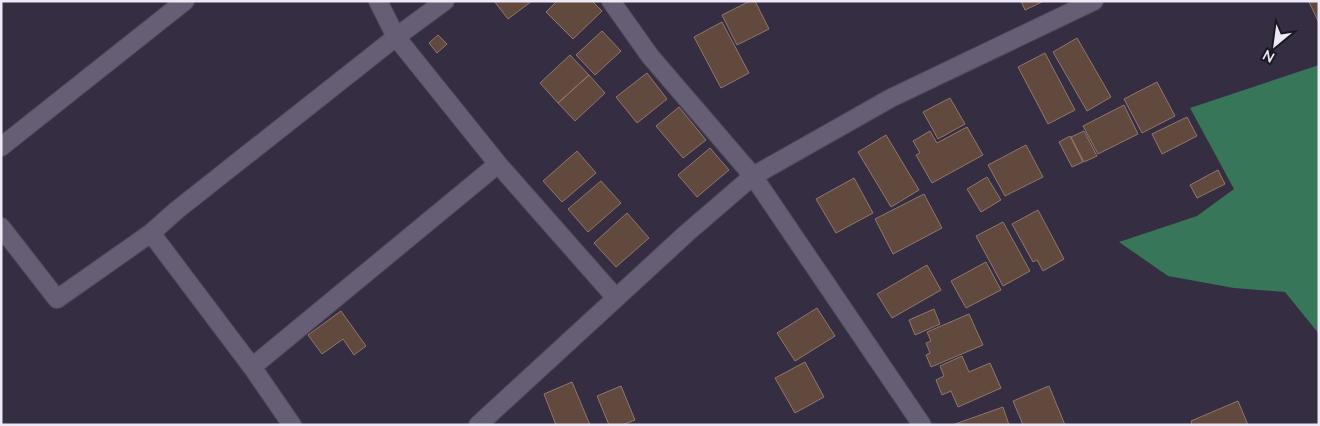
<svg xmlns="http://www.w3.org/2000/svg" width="1320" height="426" viewBox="0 0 1320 426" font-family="Lato,sans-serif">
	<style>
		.forest { fill: #377659 }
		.building { fill: #61493e; stroke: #91776c }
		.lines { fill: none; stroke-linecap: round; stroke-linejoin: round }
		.minor-casing { stroke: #4f4859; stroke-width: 20 }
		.minor { stroke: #665e75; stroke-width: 18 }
	</style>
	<rect width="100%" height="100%" fill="#352d42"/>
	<!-- forest -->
	<path class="forest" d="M1319,65V334L1285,292L1234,288L1168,276L1119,242L1197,216L1234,189L1190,108Z"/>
	<!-- building -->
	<path class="building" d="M494,1H532L508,19Z
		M557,1H592L602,11L573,39L546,12Z
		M750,1H755L769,29L737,45L722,15Z
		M1021,1H1044L1025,10Z
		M1319,1V23L1309,2Z
		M722,22L749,73L721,88L694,37Z
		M602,31L621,51L595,75L576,55Z
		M438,35L447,44L437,53L429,43Z
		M1077,38L1111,97L1087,111L1053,52Z
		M1045,53L1075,110L1048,124L1018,67Z
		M570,55L589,75L558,103L540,83Z
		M647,73L667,99L637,123L616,97Z
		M589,75L605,93L575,121L558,103Z
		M1157,82L1175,116L1142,133L1124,99Z
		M950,98L965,124L938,139L923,112Z
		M1124,105L1138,134L1098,154L1083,126Z
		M679,107L706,140L683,158L656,126Z
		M1187,117L1197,136L1162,154L1152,134Z
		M967,127L983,155L932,183L916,155L920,153L913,141L930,131L937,143Z
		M1084,131L1097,156L1084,162L1071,137Z
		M886,135L919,190L891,207L858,152Z
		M1070,136L1083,162L1072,167L1059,142Z
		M1026,145L1043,177L1005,196L988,165Z
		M710,148L729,170L697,197L678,175Z
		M577,151L596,173L562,202L543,181Z
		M1218,170L1225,184L1197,198L1190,185Z
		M987,177L1001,200L981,212L967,189Z
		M854,178L873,213L836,233L816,199Z
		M601,181L621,203L588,232L568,209Z
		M924,194L942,228L893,254L875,219Z
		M1038,210L1064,259L1043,271L1037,260L1033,262L1012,224Z
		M627,213L649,238L616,267L594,243Z
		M1003,222L1030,271L1003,286L976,236Z
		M986,262L1001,290L966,308L951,281Z
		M927,265L941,290L892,318L877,294Z
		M817,308L835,336L795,361L777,333Z
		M934,309L940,324L915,335L909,320Z
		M341,311L366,346L354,355L343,339L322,354L308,335Z
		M969,314L983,345L931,367L926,355L930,353L926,343L931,341L927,332Z
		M962,356L969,372L990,363L1001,388L958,407L951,391L942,395L936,380L944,376L940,366Z
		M805,362L824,397L795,413L775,378Z
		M572,382L590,425H556L544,394Z
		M621,386L635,420L622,425H609L597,396Z
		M1049,386L1065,425H1023L1013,401Z
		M1238,401L1248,425H1192L1191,421Z
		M1003,407L1009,425L955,424Z"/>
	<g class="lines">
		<defs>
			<path id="minor" d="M378,1L396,37L498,164L616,298
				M611,1L650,56L753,176L922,425
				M1,147L185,1
				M1,227L57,299L151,233L177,210L396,37L445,1
				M151,233L252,367L292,425
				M252,367L498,164
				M478,425L688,232L753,176L891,98L1094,1"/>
		</defs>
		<!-- minor casing -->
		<use href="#minor" class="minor-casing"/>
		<!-- minor -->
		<use href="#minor" class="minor"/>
	</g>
	<!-- border -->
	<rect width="1320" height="426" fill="none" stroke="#ede9f6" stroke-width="5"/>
	<!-- north arrow -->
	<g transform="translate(1275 45) rotate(209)" stroke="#1b1821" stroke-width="4" paint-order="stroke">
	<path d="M0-4L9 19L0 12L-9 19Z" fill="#ede9f6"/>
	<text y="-8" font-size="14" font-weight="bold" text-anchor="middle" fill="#ede9f6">N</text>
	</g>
</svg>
